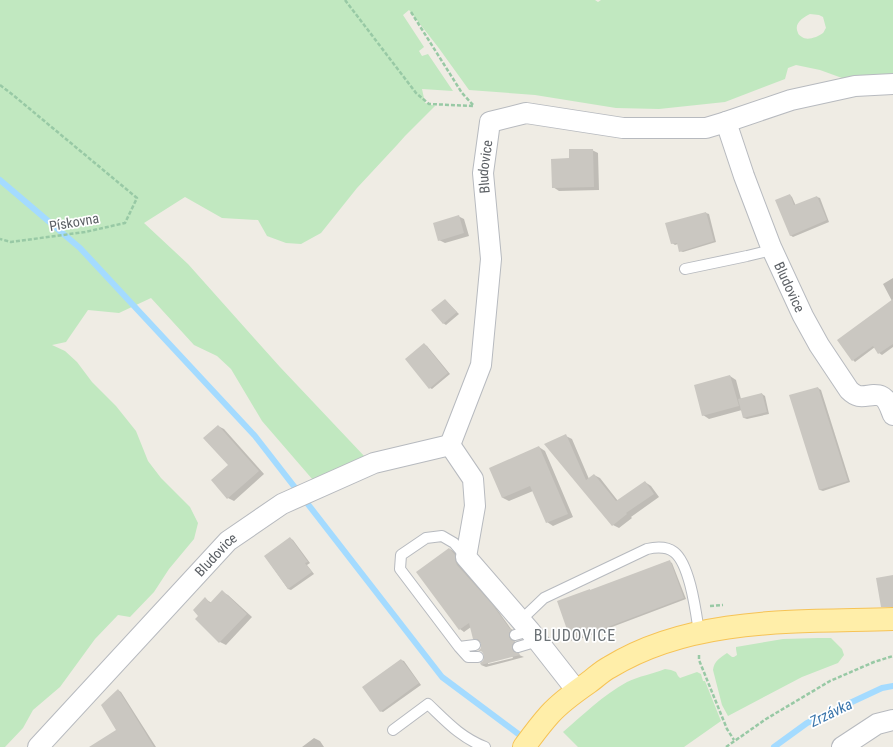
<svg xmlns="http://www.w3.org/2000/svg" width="893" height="747" viewBox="0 0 893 747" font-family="'Roboto Condensed',sans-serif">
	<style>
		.green { fill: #c1e8c0; fill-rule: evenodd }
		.shadow { fill: #0003; fill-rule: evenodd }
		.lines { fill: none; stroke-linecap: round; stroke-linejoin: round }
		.stream { stroke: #a4dbff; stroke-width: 6 }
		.building { fill: #cac7c1 }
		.service-casing { stroke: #b7babf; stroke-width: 12 }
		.minor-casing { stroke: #b7babf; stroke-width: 22 }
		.primary-casing { stroke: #f6c356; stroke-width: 24 }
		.path { stroke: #98c9a5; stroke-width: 2.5; stroke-dasharray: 4 2; stroke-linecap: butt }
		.service { stroke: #fff; stroke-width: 10 }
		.minor { stroke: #fff; stroke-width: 20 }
		.primary { stroke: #ffeea9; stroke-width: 22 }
		.labels { text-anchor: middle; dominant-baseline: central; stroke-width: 3.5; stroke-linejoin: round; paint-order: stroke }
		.street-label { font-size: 14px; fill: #5c6065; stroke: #fff }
		.water-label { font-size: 15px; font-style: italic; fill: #3b76ac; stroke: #fff }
		.quarter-label { font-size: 16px; letter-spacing: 1px; fill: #6d7377; stroke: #fff }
	</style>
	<rect width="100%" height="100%" fill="#efece4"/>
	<!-- green -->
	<path class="green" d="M0,0H595L598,2L601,0H893V78L861,79L842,78L820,70L796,65L788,68L785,79L725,102L659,109L616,108L535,95L469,90L438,47L409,10L403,15L424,47L419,51L422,56L428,54L453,91L422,89L425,103L435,106L405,136L397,145L357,188L321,233L301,244L286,243L267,236L258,220L222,218L185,197L144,223L188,264L280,367L366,458L313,480L262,421L231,369L217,356L194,345L151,298L119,313L88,310L66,342L52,345L65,351L77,362L92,382L116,406L136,431L148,461L161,478L190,507L198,523L194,539L169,569L154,592L130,617L118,615L95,639L60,687L33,710L23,728L5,747H0ZM810,14L819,15L823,17L826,28C825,29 824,32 823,33C818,37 807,41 802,37C800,36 798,34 798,33C793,23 804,17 810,14Z
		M818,638H831L842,649L844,655L838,663L802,677L728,716L722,705L713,670C714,661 720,658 727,653L732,657H734L737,655L736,649V647L783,639Z
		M665,669L671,670L676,672L678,676L680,678L697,672L701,674L703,681H705L721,721L684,747H578L563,732C583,715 603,695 627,682C639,676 653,674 665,669Z"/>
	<!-- shadow -->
	<path class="shadow" d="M592,150L598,153L599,190L559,191L553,187L570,159Z
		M790,195L792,197L796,206L817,197L820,198L829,222L793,237L790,235Z
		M706,213L709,214L716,242L683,252L680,251L678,244L675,245L672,243Z
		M458,216L464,219L469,236L445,243L439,240Z
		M893,278V347L882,355L879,353L875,347L855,362L853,360L892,301L883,284Z
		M447,302L459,314L446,325L443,323Z
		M424,344L427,346L450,374L432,389L430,388Z
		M730,376L736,380L741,399L762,394L765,396L769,414L747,419L744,418L742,410L709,419L703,415Z
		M818,388L821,390L850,482L823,491L820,490L791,396Z
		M218,426L224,429L264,474L234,501L228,498L229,465Z
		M566,436L572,439L589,479L594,475L600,478L618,501L645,482L651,486L659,497L631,517L632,518L619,528L613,525L546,444Z
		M539,447L545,451L573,517L553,526L547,522L533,491L509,501L503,498L491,468Z
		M290,538L293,540L310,563L307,565L314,574L291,590L288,589L265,556Z
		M450,549L455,552L459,558V563L462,568L496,608L511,629L517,632L513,637L515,642L519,645L516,648V652L517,654L524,657L486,667L481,665L484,661L485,657L482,648V644L474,638L471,627L464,632L460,629ZM512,656L513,658L488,664V662Z
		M669,561L672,563L686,599L575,641L572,640L592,591Z
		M222,592L228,595L252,617L226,645L220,642L199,616L205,599L212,603Z
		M401,660L404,661L421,685L383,712L380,711Z
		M118,690L121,692L156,747H97L118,730Z
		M314,738L320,741L324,747H302Z"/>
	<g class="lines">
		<!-- stream -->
		<path class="stream" d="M0,180L80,248L255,436L442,677L525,739
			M774,747L807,723L882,688L893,686"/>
	</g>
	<!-- building -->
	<path class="building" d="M569,149H593L594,187L552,188L551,159L569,158Z
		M790,194L794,205L817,196L827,220L790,236L775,200Z
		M706,212L714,241L679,252L677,243L671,244L665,223Z
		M459,215L464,233L438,241L433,223Z
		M445,299L457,312L443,324L431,310Z
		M893,299V344L878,354L873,346L852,361L837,340Z
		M424,343L448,373L429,389L405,359Z
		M730,375L739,406L702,416L694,385Z
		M818,387L848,481L819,490L789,395Z
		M762,393L767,412L743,418L738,399Z
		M218,425L259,471L227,499L211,480L228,465L203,438Z
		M566,434L586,480L594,474L616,501L645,481L654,494L626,513L627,514L612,526L544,444Z
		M539,446L568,514L546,523L530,486L502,498L489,468Z
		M290,537L308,562L305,563L312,572L288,589L264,556Z
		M449,548L455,555V560L457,565L492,604L510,629H512L509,633V637L511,640L515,641L512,645V649L514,652L519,653L520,655L481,665L480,663L483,661L484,657L483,653L481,651H478L481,648V644L478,639H473L469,623L459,630L416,572Z
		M670,560L684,598L571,641L557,601L590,589V590Z
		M893,575V607H881L876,578Z
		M222,590L247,614L219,643L195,619L198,616L193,610L205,597L210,603Z
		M401,659L419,683L380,712L362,687Z
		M118,689L143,729L154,747H89L116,730L101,705Z"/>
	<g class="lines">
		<defs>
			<path id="service" d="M685,269L747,256L772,250
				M466,557L454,543L442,536L426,538L401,555L400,569L459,647L468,657H478
				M521,620L544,598L647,549C656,547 666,546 674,552C690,564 696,613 699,632
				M515,635L530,631
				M459,647L475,645
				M518,647L538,641
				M393,730L428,704C447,722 460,737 485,747"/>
			<g id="minor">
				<path id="s1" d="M726,122L744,176L771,247L803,316L819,345L849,390C858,399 863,396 874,395C876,395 879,395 881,396C888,399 890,408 893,415"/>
				<path id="s2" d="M450,445L481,365L491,259L483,173L490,122L526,113L623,128H706L726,122L791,100L855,86L893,84"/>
				<path d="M450,445L473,479L475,506L466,557L530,631L577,691"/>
				<path id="s3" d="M38,747L228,541L282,504L374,463L450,445"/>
				<path d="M842,747L877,724L893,720"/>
			</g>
			<path id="primary" d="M524,747C532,736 541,724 550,714C561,702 575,692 588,683C595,678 602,671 610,667C693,616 799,622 893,619"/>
		</defs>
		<!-- service casing -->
		<use href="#service" class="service-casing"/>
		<!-- minor casing -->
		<use href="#minor" class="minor-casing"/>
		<!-- primary casing -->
		<use href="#primary" class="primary-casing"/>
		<!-- path -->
		<path class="path" d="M345,0L416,93L429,104L474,106
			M411,12L462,93L474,106
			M0,85L13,95L137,198L125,223L85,232L11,242L0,239
			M710,606L723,605
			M699,655V660L727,729L734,740
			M726,747L766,719L830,681L874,662L893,656"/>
		<!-- service -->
		<use href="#service" class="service"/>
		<!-- minor -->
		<use href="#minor" class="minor"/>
		<!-- primary -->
		<use href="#primary" class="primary"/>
	</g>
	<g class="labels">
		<!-- street labels -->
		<g class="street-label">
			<text stroke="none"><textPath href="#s2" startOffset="285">Bludovice</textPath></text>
			<text transform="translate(74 222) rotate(-10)">Pískovna</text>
			<text stroke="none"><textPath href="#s1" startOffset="177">Bludovice</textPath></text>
			<text stroke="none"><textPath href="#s3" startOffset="262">Bludovice</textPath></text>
		</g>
		<!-- water labels -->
		<g class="water-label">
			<text transform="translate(831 713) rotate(-26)">Zrzávka</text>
		</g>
		<!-- quarter labels -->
		<g class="quarter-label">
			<text x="575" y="635">BLUDOVICE</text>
		</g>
	</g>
</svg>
